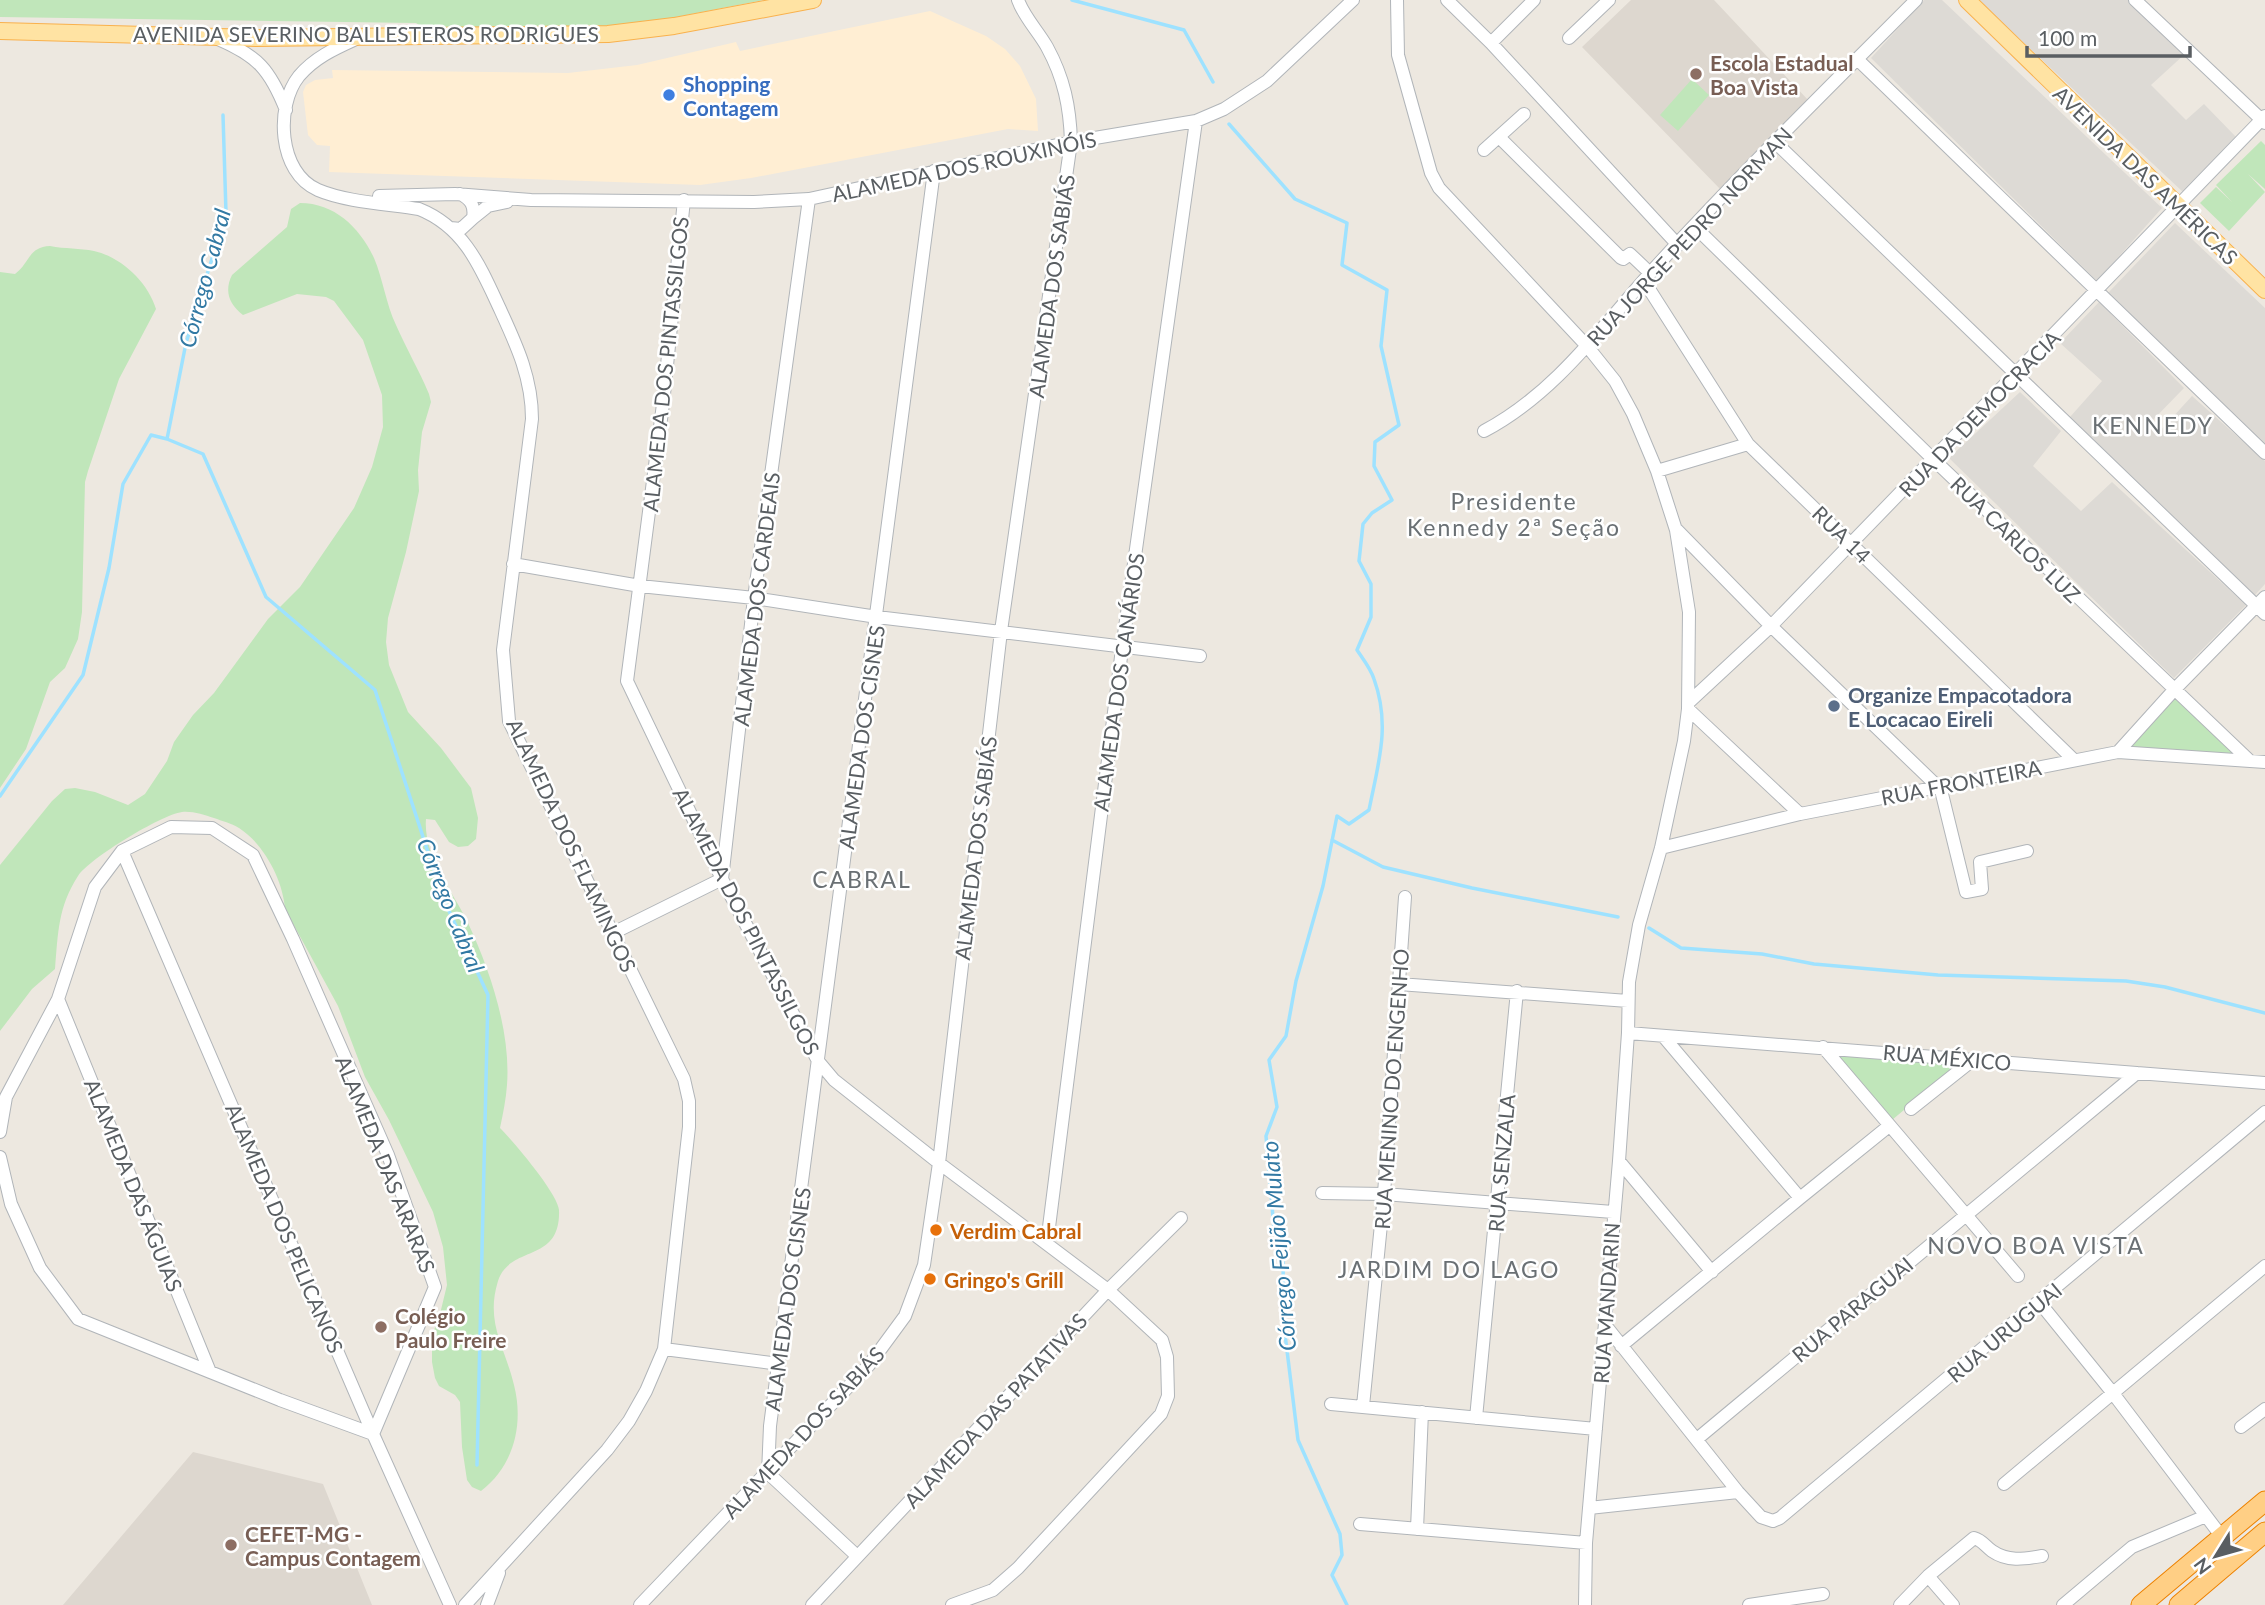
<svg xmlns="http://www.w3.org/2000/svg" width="2265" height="1605" viewBox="0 0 2265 1605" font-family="Lato,sans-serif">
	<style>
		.commercial { fill: #ffeed3 }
		.industrial { fill: #dddad5 }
		.education { fill: #ddd7cf }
		.green { fill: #c0e6ba }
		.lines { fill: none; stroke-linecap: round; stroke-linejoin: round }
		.stream { stroke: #9ee2ff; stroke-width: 3.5 }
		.minor-casing { stroke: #b1b5b9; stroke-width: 14 }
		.major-casing { stroke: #f9b14d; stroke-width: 18 }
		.highway-casing { stroke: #ed8200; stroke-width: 21 }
		.minor { stroke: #fff; stroke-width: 12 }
		.major { stroke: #ffe3a3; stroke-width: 16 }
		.highway { stroke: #ffcf85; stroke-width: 19 }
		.education-dot { fill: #8d6e63; stroke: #fff; stroke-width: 2.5 }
		.shop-dot { fill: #3f7fe0; stroke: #fff; stroke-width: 2.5 }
		.service-dot { fill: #5c6f8a; stroke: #fff; stroke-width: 2.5 }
		.food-dot { fill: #e8710a; stroke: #fff; stroke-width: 2.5 }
		.labels { text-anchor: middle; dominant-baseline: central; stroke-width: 5; stroke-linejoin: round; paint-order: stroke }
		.street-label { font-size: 21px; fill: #595e62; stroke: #fff }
		.education-label { font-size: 21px; font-weight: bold; fill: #785e54; stroke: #fff; text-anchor: start }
		.shop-label { font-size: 21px; font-weight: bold; fill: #366cbe; stroke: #fff; text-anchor: start }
		.service-label { font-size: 21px; font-weight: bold; fill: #4e5e75; stroke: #fff; text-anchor: start }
		.food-label { font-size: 21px; font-weight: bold; fill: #c56008; stroke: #fff; text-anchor: start }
		.water-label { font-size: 23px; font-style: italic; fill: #3279a3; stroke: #fff }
		.neighbourhood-label { font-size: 23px; letter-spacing: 2px; fill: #6a7074; stroke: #fff }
	</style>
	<rect width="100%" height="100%" fill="#ede8e0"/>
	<!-- commercial -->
	<path class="commercial" d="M930,11L986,36L1005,49L1020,66L1036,99L1038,131L1008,129L751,178L700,185L329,172L330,146L317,145L308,135L303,92L306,85L315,80L333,78L332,70L568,73L637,65L736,42L740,51Z"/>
	<!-- industrial -->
	<path class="industrial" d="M1924,0H1942L2162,208L2097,281L1871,58Z
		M1978,0H2131L2186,53L2151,85L2186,120L2204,104L2237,138L2184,193Z
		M2175,223L2265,308V443L2108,293Z
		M2099,302L2184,388L2151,422L2159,432L2192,396L2265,461V584L2255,595L2070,417L2102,381L2060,343Z
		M2020,392L2061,431L2033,466L2081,511L2112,482L2246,605L2174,678L1949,458Z"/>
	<!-- education -->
	<path class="education" d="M1631,0H1714L1809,101L1721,190L1582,47Z
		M193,1452L323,1484L372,1605H63Z"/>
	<!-- green -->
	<path class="green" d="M0,0H764L671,18L608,26L425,29L416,23L0,17Z
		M1692,79L1709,95L1678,131L1660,115Z
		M2261,141L2265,145V189L2248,174L2265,192L2229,231L2200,203L2216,187L2232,202L2216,185Z
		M300,203C335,203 360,228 374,258C383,279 386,304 396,325C406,348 419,370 429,394L431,402L422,432L418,470L419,491L406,552L388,618L386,642L389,665L408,712L441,748L471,788L478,818L476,839L468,846L458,847L449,842L435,820L426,819C423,856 453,891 468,923C490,970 511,1032 507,1085C506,1099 503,1114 500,1128C513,1141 558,1194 559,1210C561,1264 510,1244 498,1281C485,1323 505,1347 514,1385C524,1424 514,1466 481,1491L472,1487L467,1480L462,1447L460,1402L455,1395L439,1386L435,1378L432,1362V1335L439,1318L447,1285L443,1247L433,1212L389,1120L365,1077L338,1006L285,909C283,880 264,844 239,828C231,823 222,821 214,818C204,815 193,811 182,812C161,815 90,858 78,876C58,907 58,933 55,969L32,989L0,1031V865L52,801L65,789L75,788L95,792L128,805L145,794L167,761L174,742L193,715L214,693L268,619L300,587L354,508L372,467L383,427L382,395L363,340L334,301L326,297L297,294L243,315C229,304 224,291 232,275L287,227L291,209Z
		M50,246C65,249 80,248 94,251C121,257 148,282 156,309L119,379L88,471L85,482L82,612L78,639L65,668L50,682L26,749L0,788V272L15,274C30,263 28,247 50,246Z
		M2174,690L2250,761L2118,752Z
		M1836,1052L1959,1064L1892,1120Z"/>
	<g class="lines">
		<!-- stream -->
		<path class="stream" d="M1072,0L1184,30L1213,82
			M1229,124L1295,199L1347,223L1342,265L1387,290L1381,346L1399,425L1375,442L1374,466L1392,500L1372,513L1363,524L1359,561L1371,584V617L1357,650C1363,659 1371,669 1374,679C1391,726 1378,764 1369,810L1349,824L1337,816L1323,886L1296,981L1286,1036L1269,1060L1277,1107L1266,1136L1274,1229L1283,1262L1284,1326L1298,1440L1340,1534L1342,1555L1332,1575L1347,1605
			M167,439L203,454L266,597L375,690L443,898L488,995L477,1465
			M0,796L83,675L109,568L123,484L151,435L167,439L186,343L226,213L223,115
			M1332,840L1383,867L1472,888L1618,917
			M1649,928L1681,948L1762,954L1814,964L1938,975L2126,981L2165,987L2265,1013"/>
		<defs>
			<path id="minor" d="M1397,0L1398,55L1431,173L1439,188L1587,346L1615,381L1633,414L1657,471L1676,530L1689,612L1688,709L1684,741L1661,848L1639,925L1629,982L1628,1033L1619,1161L1586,1543L1585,1605
				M1447,0L1491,43L1678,245
				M2135,0L2265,123
				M358,38C336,48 315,57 299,76C275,106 278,173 318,190C346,202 388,204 419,209C464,227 480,266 499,307C516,344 532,377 532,419L503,650L509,721L684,1079L689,1101V1127L664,1349L646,1391L629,1421L607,1450L465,1605
				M1569,38L1609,0
				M218,39C258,56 270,70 286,110
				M1491,43L1534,0
				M1857,59L2265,453
				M1500,138L1621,258L1623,259L1630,254L1650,273
				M1775,142L2265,614
				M1484,150L1524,114
				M379,196L455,194L531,200L754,202L809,199L1071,142L1196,121L1224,109L1267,81L1353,0
				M684,200L663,404L627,681L722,879L818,1061L834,1080L939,1163L1108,1290L1162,1340L1167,1357L1168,1396L1161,1414L1018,1568L993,1590L952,1605
				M473,218L488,206L507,202
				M1695,227L1934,460L2250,761
				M450,228L461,229L473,218C475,206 471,199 460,194
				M1644,281L1748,444L2074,760
				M1484,431C1553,395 1601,328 1652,271C1737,178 1827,89 1916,0
				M1657,471L1748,444
				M1677,530L1771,626L1933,782L1940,786L1966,892L1982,889L1980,862L2027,851
				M513,564L640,586L754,598L877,617L1200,656
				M1688,703L1771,626L2265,116
				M1688,709L1800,814
				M2118,752L2174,690L2265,597
				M1661,848L1800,814L2118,752L2265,762
				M122,851L373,1434L450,1605
				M613,933L722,879L754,598L809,199
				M1399,984L1628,1001
				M58,999L210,1372
				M1628,1033L2265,1083
				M1663,1036L1800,1198
				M1823,1047L2018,1276
				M1911,1109L1974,1059
				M0,1132L6,1097L58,999L95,887L122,851L171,827L212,828L253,855L293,939L388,1155L435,1287L373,1434L280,1400L78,1319L40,1268L11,1204L0,1157
				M1619,1161L1712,1272
				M1322,1193L1384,1194L1613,1212
				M1047,1243L1122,649L1196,121
				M2040,1303L2112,1392L2222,1537
				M1606,1326L1738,1492L1761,1517L1773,1521L1780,1518L2265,1112
				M1621,1346L1800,1198L1889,1126
				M664,1349L779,1364
				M1331,1404L1596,1429
				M1363,1406L1384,1194L1405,897
				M1476,1418L1517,991
				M2241,1427L2265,1409
				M1697,1439L2137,1073
				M2004,1484L2265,1266
				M1589,1508L1738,1492
				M1360,1524L1586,1543
				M1417,1529L1422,1412
				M857,1556L768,1473L770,1426L934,171
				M1928,1576L1953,1605
				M487,1605L499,1573
				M640,1605L869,1365L905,1316L924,1265L939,1163L1001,631L1071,142C1070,107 1064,78 1047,47C1038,31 1024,17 1018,0
				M812,1605L1108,1290L1181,1218
				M1749,1605L1823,1594
				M1900,1605L1928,1576L1974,1538C1982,1540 1985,1546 1992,1551C2008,1562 2024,1559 2042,1556
				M2063,1605L2132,1547L2206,1516"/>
			<path id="major" d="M1967,0L2265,290
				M0,31L257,38L608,34L674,26L813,0"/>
			<path id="highway" d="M2141,1605L2265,1501
				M2179,1605L2265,1532"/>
		</defs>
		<!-- minor casing -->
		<use href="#minor" class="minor-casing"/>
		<!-- major casing -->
		<use href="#major" class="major-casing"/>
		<!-- highway casing -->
		<use href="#highway" class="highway-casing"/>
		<!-- minor -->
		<use href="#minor" class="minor"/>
		<!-- major -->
		<use href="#major" class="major"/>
		<!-- highway -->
		<use href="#highway" class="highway"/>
	</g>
	<!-- markers -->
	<g class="education-dot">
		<circle cx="1696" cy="74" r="7"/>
		<circle cx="381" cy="1327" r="7"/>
		<circle cx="231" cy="1545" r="7"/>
	</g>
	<circle class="shop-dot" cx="669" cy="95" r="7"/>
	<circle class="service-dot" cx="1834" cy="706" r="7"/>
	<g class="food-dot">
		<circle cx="936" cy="1230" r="7"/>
		<circle cx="930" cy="1279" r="7"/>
	</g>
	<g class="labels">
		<!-- street labels -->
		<g class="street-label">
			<text x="366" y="33">AVENIDA SEVERINO BALLESTEROS RODRIGUES</text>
			<text transform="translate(964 166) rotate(-12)">ALAMEDA DOS ROUXINÓIS</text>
			<text transform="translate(2146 175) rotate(44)">AVENIDA DAS AMÉRICAS</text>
			<text transform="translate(1689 236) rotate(-47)">RUA JORGE PEDRO NORMAN</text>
			<text transform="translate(1051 286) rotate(-82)">ALAMEDA DOS SABIÁS</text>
			<text transform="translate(665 364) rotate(-84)">ALAMEDA DOS PINTASSILGOS</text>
			<text transform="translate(1979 413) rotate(-46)">RUA DA DEMOCRACIA</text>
			<text transform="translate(1842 534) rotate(44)">RUA 14</text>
			<text transform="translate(2016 539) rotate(44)">RUA CARLOS LUZ</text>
			<text transform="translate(756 599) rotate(-83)">ALAMEDA DOS CARDEAIS</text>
			<text transform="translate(1118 682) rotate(-82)">ALAMEDA DOS CANÁRIOS</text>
			<text transform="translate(861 737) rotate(-82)">ALAMEDA DOS CISNES</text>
			<text transform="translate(1961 782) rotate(-11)">RUA FRONTEIRA</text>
			<text transform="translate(572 845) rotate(65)">ALAMEDA DOS FLAMINGOS</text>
			<text transform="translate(975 848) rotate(-83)">ALAMEDA DOS SABIÁS</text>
			<text transform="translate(747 921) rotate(63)">ALAMEDA DOS PINTASSILGOS</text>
			<text transform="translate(1947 1057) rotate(5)">RUA MÉXICO</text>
			<text transform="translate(1391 1089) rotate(-86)">RUA MENINO DO ENGENHO</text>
			<text transform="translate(1501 1163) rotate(-85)">RUA SENZALA</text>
			<text transform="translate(386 1164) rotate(68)">ALAMEDA DAS ARARAS</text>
			<text transform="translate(134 1185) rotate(68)">ALAMEDA DAS ÁGUIAS</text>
			<text transform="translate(285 1228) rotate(67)">ALAMEDA DOS PELICANOS</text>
			<text transform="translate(787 1299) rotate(-82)">ALAMEDA DOS CISNES</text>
			<text transform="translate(1606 1303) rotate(-86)">RUA MANDARIN</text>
			<text transform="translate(1852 1309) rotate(-40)">RUA PARAGUAI</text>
			<text transform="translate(2004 1332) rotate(-40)">RUA URUGUAI</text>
			<text transform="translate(995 1410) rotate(-47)">ALAMEDA DAS PATATIVAS</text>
			<text transform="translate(803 1432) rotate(-47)">ALAMEDA DOS SABIÁS</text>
		</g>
		<!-- education labels -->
		<g class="education-label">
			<text x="1710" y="62">Escola Estadual<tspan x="1710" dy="24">Boa Vista</tspan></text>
			<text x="395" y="1315">Colégio<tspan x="395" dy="24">Paulo Freire</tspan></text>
			<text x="245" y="1533">CEFET-MG -<tspan x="245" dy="24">Campus Contagem</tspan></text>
		</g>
		<!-- shop labels -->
		<g class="shop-label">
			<text x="683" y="83">Shopping<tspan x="683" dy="24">Contagem</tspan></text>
		</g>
		<!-- service labels -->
		<g class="service-label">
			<text x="1848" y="694">Organize Empacotadora<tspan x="1848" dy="24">E Locacao Eireli</tspan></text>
		</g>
		<!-- food labels -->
		<g class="food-label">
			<text x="950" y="1230">Verdim Cabral</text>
			<text x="944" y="1279">Gringo's Grill</text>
		</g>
		<!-- water labels -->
		<g class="water-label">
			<text transform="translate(204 278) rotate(-75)">Córrego Cabral</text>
			<text transform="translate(451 905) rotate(68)">Córrego Cabral</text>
			<text transform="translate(1278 1246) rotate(-95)">Córrego Feijão Mulato</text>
		</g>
		<!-- neighbourhood labels -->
		<g class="neighbourhood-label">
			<text x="2153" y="425">KENNEDY</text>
			<text x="1514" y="501">Presidente<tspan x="1514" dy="26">Kennedy 2ª Seção</tspan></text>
			<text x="862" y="879">CABRAL</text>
			<text x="2036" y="1245">NOVO BOA VISTA</text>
			<text x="1449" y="1269">JARDIM DO LAGO</text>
		</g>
	</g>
	<!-- north arrow -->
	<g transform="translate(2216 1556) rotate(233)" stroke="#ffffff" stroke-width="5" paint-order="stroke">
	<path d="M0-5L12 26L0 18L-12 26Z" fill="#595e62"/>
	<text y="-10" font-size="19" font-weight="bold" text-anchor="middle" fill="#595e62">N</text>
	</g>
	<!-- scale -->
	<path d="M2027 46v10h163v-10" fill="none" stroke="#595e62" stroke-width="3.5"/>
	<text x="2038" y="46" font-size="21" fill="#595e62" stroke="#ffffff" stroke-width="5" paint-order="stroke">100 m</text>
</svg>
